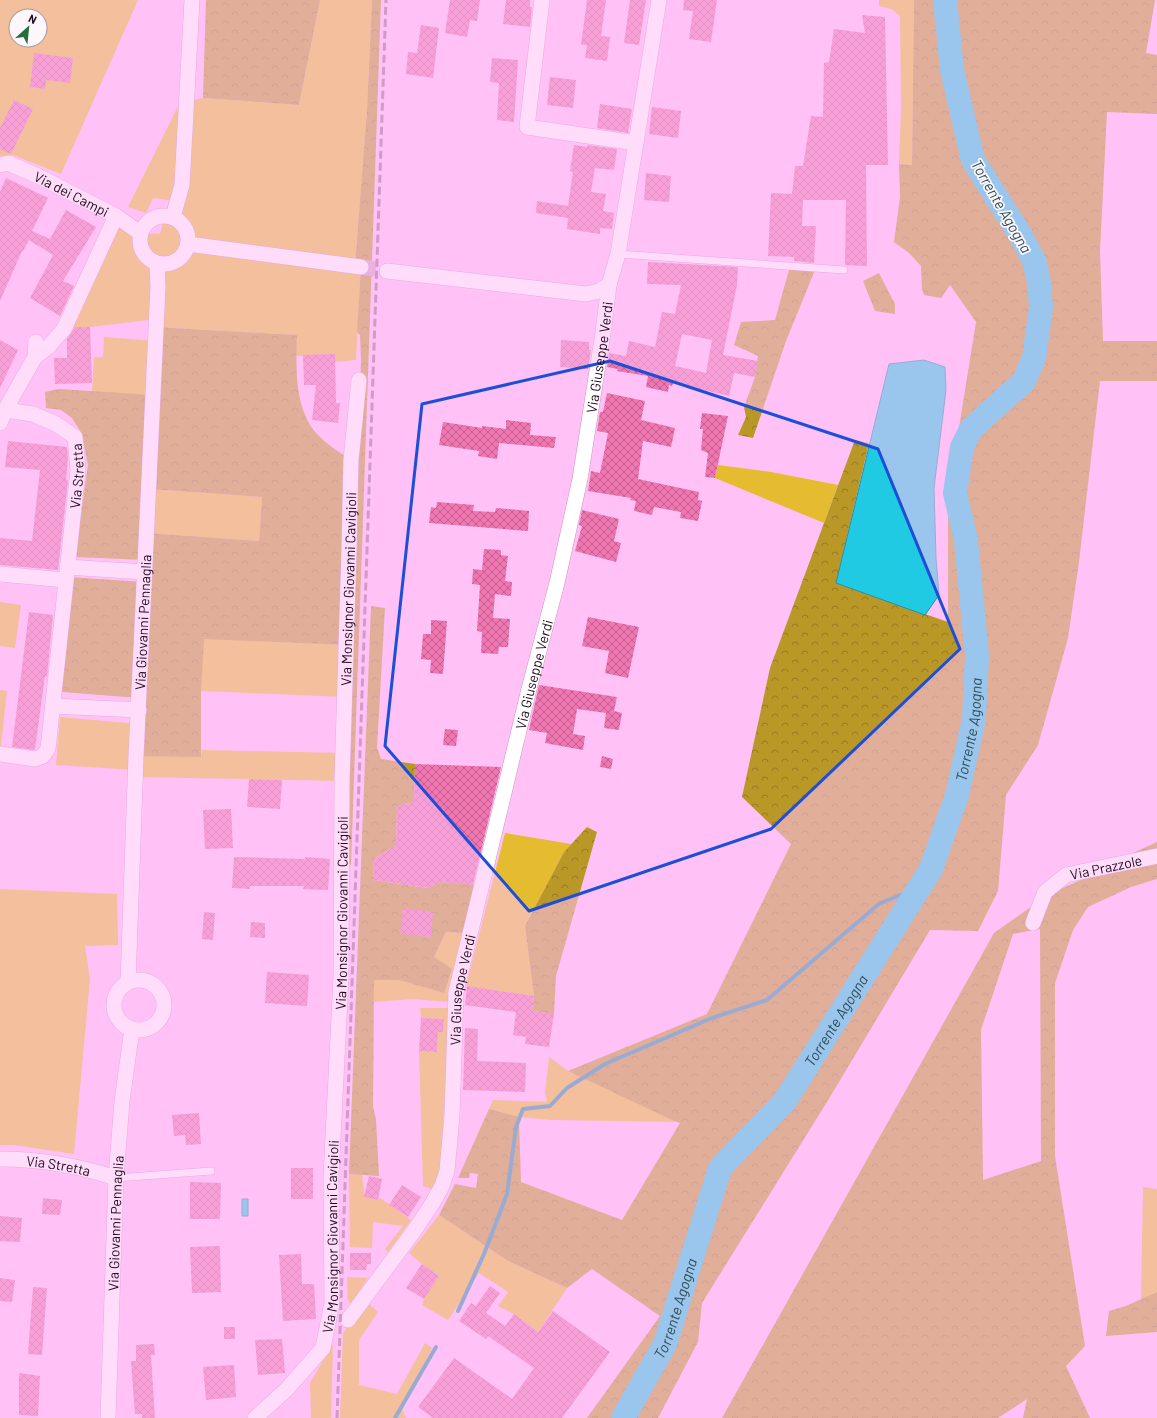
<svg xmlns="http://www.w3.org/2000/svg" width="1157" height="1418" viewBox="0 0 1157 1418" font-family="Barlow,sans-serif">
	<style>
		.green { fill: #e5bc30; fill-rule: evenodd }
		.forest { fill: url(#forest-crowns); fill-rule: evenodd }
		.water { fill: #21cae3; stroke: #2191a8 }
		.lines { fill: none; stroke-linecap: round; stroke-linejoin: round }
		.stream { stroke: #2191a8; stroke-width: 4 }
		.river { stroke: #21cae3; stroke-width: 24 }
		.building { fill: url(#building-cross-hatch); fill-rule: evenodd }
		.street-tunnel { stroke: #d29dcb; stroke-width: 15; stroke-dasharray: 15 8; stroke-linecap: butt }
		.lane-casing { stroke: #cc91c4; stroke-width: 8 }
		.street-casing { stroke: #cc91c4; stroke-width: 16 }
		.lane { stroke: #fff; stroke-width: 7 }
		.street { stroke: #fff; stroke-width: 15 }
		.rail { stroke: #986d93; stroke-width: 3; stroke-dasharray: 8 4; stroke-linecap: butt }
		.marked { fill: none; stroke: #1d4ed8; stroke-width: 3; stroke-linejoin: round }
		.labels { text-anchor: middle; dominant-baseline: central; stroke-width: 3.5; stroke-linejoin: round; paint-order: stroke }
		.street-label { font-size: 14px; fill: #200b1e; stroke: #fdf7fc }
		.water-label { font-size: 15px; font-style: italic; fill: #2f4e54; stroke: #fdf7fc }
	</style>
	<defs>
		<pattern id="forest-crowns" width="20" height="18" patternUnits="userSpaceOnUse"><rect width="20" height="18" fill="#ba9828"/><path d="M2 6a3 3 0 1 1 6 0M12 15a3 3 0 1 1 6 0" fill="none" stroke="#977a22"/></pattern>
		<pattern id="building-cross-hatch" width="8" height="8" patternUnits="userSpaceOnUse"><rect width="8" height="8" fill="#ef76b1"/><path d="M0 0l8 8M0 8l8-8" fill="none" stroke="#c15f8f"/></pattern>
	</defs>
	<rect width="100%" height="100%" fill="#ffc1f6"/>
	<!-- green -->
	<path class="green" d="M0,0H138L61,174L13,155L0,156ZM16,16H40V40H16Z
		M320,0H372L367,110L355,265L361,267L356,360L335,362V354L296,356L297,335L156,327V319L90,327L66,328L115,219L140,233L160,234L169,200L153,198L146,213L128,207L181,100H193L203,98L299,105Z
		M879,0H914L912,165L899,164L901,108L900,16L891,9L879,6Z
		M104,337L155,341L153,395L92,392L94,357H103Z
		M718,465L771,472L838,485L824,523L715,478Z
		M149,489L262,497L259,541L147,533Z
		M0,602L21,605L15,648L0,646Z
		M203,638L347,645L345,697L201,691Z
		M0,690L7,691L1,746H0Z
		M60,717L138,724L201,757L202,750L342,753V781L136,777V770L56,765Z
		M505,833L571,844L564,852L525,926L534,996L466,986Z
		M0,889L117,894L118,945L85,946L90,979L74,1154L14,1145H0Z
		M446,932L462,933L465,935L450,1002L413,999L374,1002V980H399L444,993L434,957Z
		M420,1008H450L441,1161L439,1174L432,1189L423,1186L419,1051L437,1052L438,1032H443L444,1019L421,1018Z
		M549,1057L568,1071L680,1122L552,1120L519,1117L489,1109L493,1100L547,1102L545,1092Z
		M349,1174L362,1175L365,1197L378,1200L380,1198L411,1220L388,1252L385,1249L403,1226L373,1222L372,1248L350,1247Z
		M1143,1187L1157,1189V1292L1141,1300Z
		M439,1215L508,1261L567,1288L538,1332L514,1314L498,1306L508,1292L479,1273L448,1320L422,1305L424,1299L439,1276L422,1264L409,1253Z
		M347,1277L368,1278L351,1303L348,1301Z
		M366,1301L378,1312L359,1340V1385L397,1394L425,1343L432,1348L402,1409L406,1418H340L343,1333Z
		M333,1344L331,1418H311L310,1383Z"/>
	<!-- forest -->
	<path class="forest" d="M206,0H320L299,105L203,98Z
		M372,0H381L351,865L348,863L352,650L361,360L360,335L357,332L361,267L355,265L367,110Z
		M914,0H1155L1146,53L1157,55V114L1107,112L1100,251L1103,341H1157V381H1100L1079,562L1068,638L1038,745L1006,795L998,891L978,931L930,930L827,1102L702,1303L698,1342L658,1418H587L660,1316L592,1269L567,1288L508,1261L439,1215L455,1184L476,1188L478,1174L470,1173L469,1178H458L489,1109L519,1117L521,1182L622,1220L680,1123L670,1119L568,1071L707,1014L791,844L742,797L770,668L855,440L869,443L836,583L948,622V496L976,322L950,285L941,298L924,295L922,290L921,266L909,253L894,242L900,197L899,164L912,165Z
		M789,270H815L786,341L753,438L738,435L746,417L744,407L755,377L758,356L734,345L741,322L775,320Z
		M879,273L895,304V314L875,311L863,281Z
		M156,327L297,335C296,367 294,407 316,433C326,444 339,452 351,460L347,645L204,639L201,691V757L136,756L139,698L62,692L69,577L144,582L145,560L75,557L88,465L82,434L72,418L61,410L46,408L45,392L59,389L153,395ZM149,489L262,497L259,541L147,533Z
		M371,606L385,608L377,747L381,759L415,764L414,802L397,806L396,845L374,859L373,880L427,888L441,882L477,885L462,933L446,932L434,957L452,969L444,993L399,980H374L373,1107L376,1119L379,1176L349,1174Z
		M587,827L597,832L556,976L554,1014L532,1011L534,996L525,926L564,852Z
		M1157,842V879L1131,887L1088,907L1073,930L1055,983V1156L1085,1346L1066,1366L1090,1418H1023L1027,1399L998,1418H722L994,933L1049,894L1090,876L1122,858ZM1040,929L1041,1161L983,1180L981,1030L1013,934Z
		M1157,1292V1332L1106,1336L1109,1311L1126,1306Z"/>
	<!-- water -->
	<path class="water" d="M924,360L945,367L946,390L934,488L936,558L939,595L925,615L836,583L889,364Z
		M242,1199H248V1216H242Z"/>
	<g class="lines">
		<!-- stream -->
		<path class="stream" d="M458,1311L484,1254L507,1194L516,1127L523,1109L550,1106L567,1088L605,1064L712,1018L767,1000L880,903L919,888
			M395,1418L436,1347"/>
		<!-- river -->
		<path class="river" id="s1" d="M623,1418L665,1344L720,1168L785,1101L931,869L957,795L974,719L977,656L966,540L955,493L962,447L971,429L1024,381L1034,358L1041,307L1039,283L1035,263L1021,236L973,160L952,70L945,0"/>
	</g>
	<!-- building -->
	<path class="building" d="M450,0H480L477,21L470,20L467,37L445,33Z
		M506,0H530V7H532L530,27L503,24Z
		M587,0H606L601,36L610,37L607,61L585,58L587,45H581Z
		M630,0H646L639,45L624,43Z
		M684,0H717L711,42L689,39L693,11L683,10Z
		M862,15L885,17L888,165H866L867,266L845,265L846,200H803L802,226H816L814,263L794,261V257L768,256L771,193L792,194L795,166H803L811,116L823,117L824,63L829,62L834,29L865,33Z
		M421,25L439,28L433,78L406,74L408,52L417,53Z
		M34,53L73,58L70,83L46,80L45,89L30,87Z
		M492,58L518,60L514,122L497,120L499,83L490,82Z
		M550,77L576,80L573,108L547,105Z
		M14,100L33,109L11,154L0,149V128Z
		M600,104L632,109L628,133L597,128Z
		M652,107L681,111L678,138L649,134Z
		M574,145L587,147V145L617,149L614,170L595,168L591,192L606,194L603,211L614,213L612,229L600,228V234L567,229L568,218L536,213L537,201L568,206L573,172L570,171Z
		M646,173L671,176L669,202L644,200Z
		M6,178L48,198L32,231L50,239L66,210L96,227L63,281L74,286L60,316L30,298L53,255L29,240L23,251H22L0,301V192Z
		M648,262L738,267L737,285L723,355L758,361L755,377L734,373L729,396L673,383L672,386L669,385L668,392L646,387L648,376L617,371L618,369L607,367L609,353L626,356L629,341L655,347L662,312L675,314L681,285L647,284ZM682,334L712,340L706,373L675,366Z
		M75,327H90L92,383L55,384L54,358H67V339Z
		M0,340L18,350L0,388Z
		M561,340L589,342V350H591L588,369L560,367Z
		M335,354L336,403H340L338,423L312,420L316,385H304L303,355Z
		M607,393L645,401L641,420L675,428L671,447L643,441L638,479L699,492L698,500L702,501L698,521L680,518L681,512L654,507L652,515L634,511L636,501L630,500L631,498L588,491L591,471L600,473L608,433L597,431L600,412H603Z
		M702,413L728,416L715,478L705,477L708,453L701,450L703,429H700Z
		M506,420L531,423L530,435L556,437L554,448L499,443L497,459L478,456L479,451L439,445L443,422L482,428V426L506,429Z
		M8,441L67,447L68,457L66,480H68L58,570L0,565V538L32,541L40,470L5,467Z
		M437,502L474,505L473,511L495,512L496,508L529,511L528,531L429,523L431,507L436,508Z
		M582,510L619,519L614,541L621,543L616,562L575,551L582,526L579,525Z
		M484,549L501,550V555L508,556L505,581L512,582L511,596L495,594L493,618L510,619L508,647H499L498,654L481,653L482,632L477,631L480,585L472,584L473,569L482,570Z
		M29,612L53,615L47,677L45,676L35,749L34,750L12,747Z
		M588,617L639,627L628,678L605,673L609,651L582,646Z
		M431,620L447,621L443,674L430,673L431,660L421,659L423,634H431Z
		M539,685L617,697L614,711L622,713L619,730L604,728L606,713L577,709L573,734L585,736L583,750L545,743L547,733L529,730Z
		M445,729L458,730L456,746L443,745Z
		M602,756L613,759L611,769L600,767Z
		M415,764L501,767L473,885L441,882L428,888L373,880L374,859L396,845L397,806L414,802Z
		M249,779L282,780L280,809L247,807Z
		M231,809L233,848L205,849L203,810Z
		M234,857L305,859V857L330,859L328,890L303,889L304,886H250V889L232,888Z
		M403,908L433,912L431,937L400,934Z
		M204,912L215,913L213,940L202,939Z
		M251,922L265,923V938L250,937Z
		M267,972L309,975L307,1006L265,1003Z
		M467,986L534,996L532,1011L554,1014L549,1047L525,1044L526,1037L513,1035L516,1012L465,1005Z
		M421,1018L444,1019L443,1032H438L437,1052L419,1051Z
		M465,1028L478,1029L477,1061L526,1063L525,1092L463,1090Z
		M199,1113L201,1144L186,1145L185,1135L174,1136L172,1115Z
		M291,1168H313V1199H291Z
		M369,1176L382,1179L378,1200L364,1197Z
		M190,1182L221,1183L220,1219H190Z
		M402,1185L421,1197L408,1217L389,1205Z
		M43,1198L62,1200L60,1215L42,1214Z
		M0,1216L22,1218L20,1242L0,1241Z
		M220,1246L221,1292L192,1293L190,1247Z
		M350,1253H371V1264H367L366,1270H350Z
		M301,1254L302,1284H314L316,1319L283,1321L279,1255Z
		M422,1264L439,1276L424,1299L406,1288Z
		M0,1278L15,1280L12,1302L0,1301Z
		M490,1286L500,1293L486,1313L505,1326L514,1314L538,1332L553,1311L610,1352L562,1418H433L418,1407L454,1358L512,1399L534,1368L488,1336L486,1339L459,1321L471,1303L476,1306Z
		M33,1287L47,1288L42,1355L28,1354Z
		M224,1327H235V1339H224Z
		M282,1339L285,1373L258,1375L255,1340Z
		M154,1344L155,1355H151L155,1418H142V1414H135L131,1361H136V1345Z
		M234,1365L236,1397L206,1400L203,1367Z
		M19,1373L40,1376L38,1416L19,1415Z"/>
	<g class="lines">
		<!-- street-tunnel -->
		<path class="street-tunnel" d="M361,267L387,271"/>
		<defs>
			<path id="lane" d="M618,254L844,270
				M116,1178L211,1171"/>
			<g id="street">
				<path d="M542,0L527,127L636,143"/>
				<path id="s2" d="M0,165L8,163L38,176L116,216L140,233"/>
				<circle cx="164" cy="240" r="24"/>
				<path d="M173,217L182,185L192,0"/>
				<path d="M188,244L361,267"/>
				<path d="M387,271L586,294L599,291L609,285"/>
				<path d="M35,357L48,347L64,329L116,216"/>
				<path d="M0,423L5,410L35,357L36,342"/>
				<path d="M67,567L145,572"/>
				<path d="M0,574L65,580"/>
				<path d="M53,706L139,710"/>
				<path id="s3" d="M0,754L35,759L43,756L48,749L78,470L75,437L56,424L33,414L5,410"/>
				<path id="s4" d="M1033,923L1045,892L1066,875L1157,856"/>
				<circle cx="139" cy="1005" r="25"/>
				<path id="s5" d="M128,982L136,756L158,287L157,263"/>
				<path id="s6" d="M0,1159C39,1159 79,1166 116,1178"/>
				<path id="s7" d="M348,1320L414,1231L432,1204L442,1186L447,1171L452,1116L456,992L529,689L557,583L580,479L603,333L609,285L618,254L659,0"/>
				<path id="s8" d="M108,1418L116,1178L122,1101L132,1029"/>
				<path id="s9" d="M255,1418L286,1390L323,1348L332,1303L331,1177L341,978L342,781L349,551L351,460L359,380"/>
			</g>
		</defs>
		<!-- lane casing -->
		<use href="#lane" class="lane-casing"/>
		<!-- street casing -->
		<use href="#street" class="street-casing"/>
		<!-- lane -->
		<use href="#lane" class="lane"/>
		<!-- street -->
		<use href="#street" class="street"/>
		<!-- rail -->
		<path class="rail" d="M337,1418L386,0"/>
	</g>
	<!-- marked area -->
	<path d="M0 0H1157V1418H0ZM610,361L878,449L960,649L771,829L529,911L385,746L422,404Z" fill="#ffc1f6" fill-opacity=".55" fill-rule="evenodd"/>
	<path class="marked" d="M610,361L878,449L960,649L771,829L529,911L385,746L422,404Z"/>
	<g class="labels">
		<!-- street labels -->
		<g class="street-label">
			<text stroke="none"><textPath href="#s2" startOffset="79">Via dei Campi</textPath></text>
			<text stroke="none"><textPath href="#s7" startOffset="1010">Via Giuseppe Verdi</textPath></text>
			<text stroke="none"><textPath href="#s3" startOffset="327">Via Stretta</textPath></text>
			<text stroke="none"><textPath href="#s9" startOffset="858">Via Monsignor Giovanni Cavigioli</textPath></text>
			<text stroke="none"><textPath href="#s5" startOffset="360">Via Giovanni Pennaglia</textPath></text>
			<text stroke="none"><textPath href="#s7" startOffset="686">Via Giuseppe Verdi</textPath></text>
			<text stroke="none"><textPath href="#s4" startOffset="101">Via Prazzole</textPath></text>
			<text stroke="none"><textPath href="#s9" startOffset="534">Via Monsignor Giovanni Cavigioli</textPath></text>
			<text stroke="none"><textPath href="#s7" startOffset="362">Via Giuseppe Verdi</textPath></text>
			<text stroke="none"><textPath href="#s6" startOffset="59">Via Stretta</textPath></text>
			<text stroke="none"><textPath href="#s8" startOffset="195">Via Giovanni Pennaglia</textPath></text>
			<text stroke="none"><textPath href="#s9" startOffset="210">Via Monsignor Giovanni Cavigioli</textPath></text>
		</g>
		<!-- water labels -->
		<g class="water-label">
			<text transform="translate(1002 206) rotate(60)">Torrente Agogna</text>
			<text stroke="none"><textPath href="#s1" startOffset="782">Torrente Agogna</textPath></text>
			<text stroke="none"><textPath href="#s1" startOffset="458">Torrente Agogna</textPath></text>
			<text stroke="none"><textPath href="#s1" startOffset="122">Torrente Agogna</textPath></text>
		</g>
	</g>
	<!-- north arrow -->
	<g transform="translate(28 28) rotate(27)"><circle r="19" fill="#fdf7fc" stroke="#a599a3"/>
	<path d="M0-3L7 15L0 10L-7 15Z" fill="#246f3d"/>
	<text y="-6" font-size="11" font-weight="bold" text-anchor="middle" fill="#200b1e">N</text>
	</g>
</svg>
